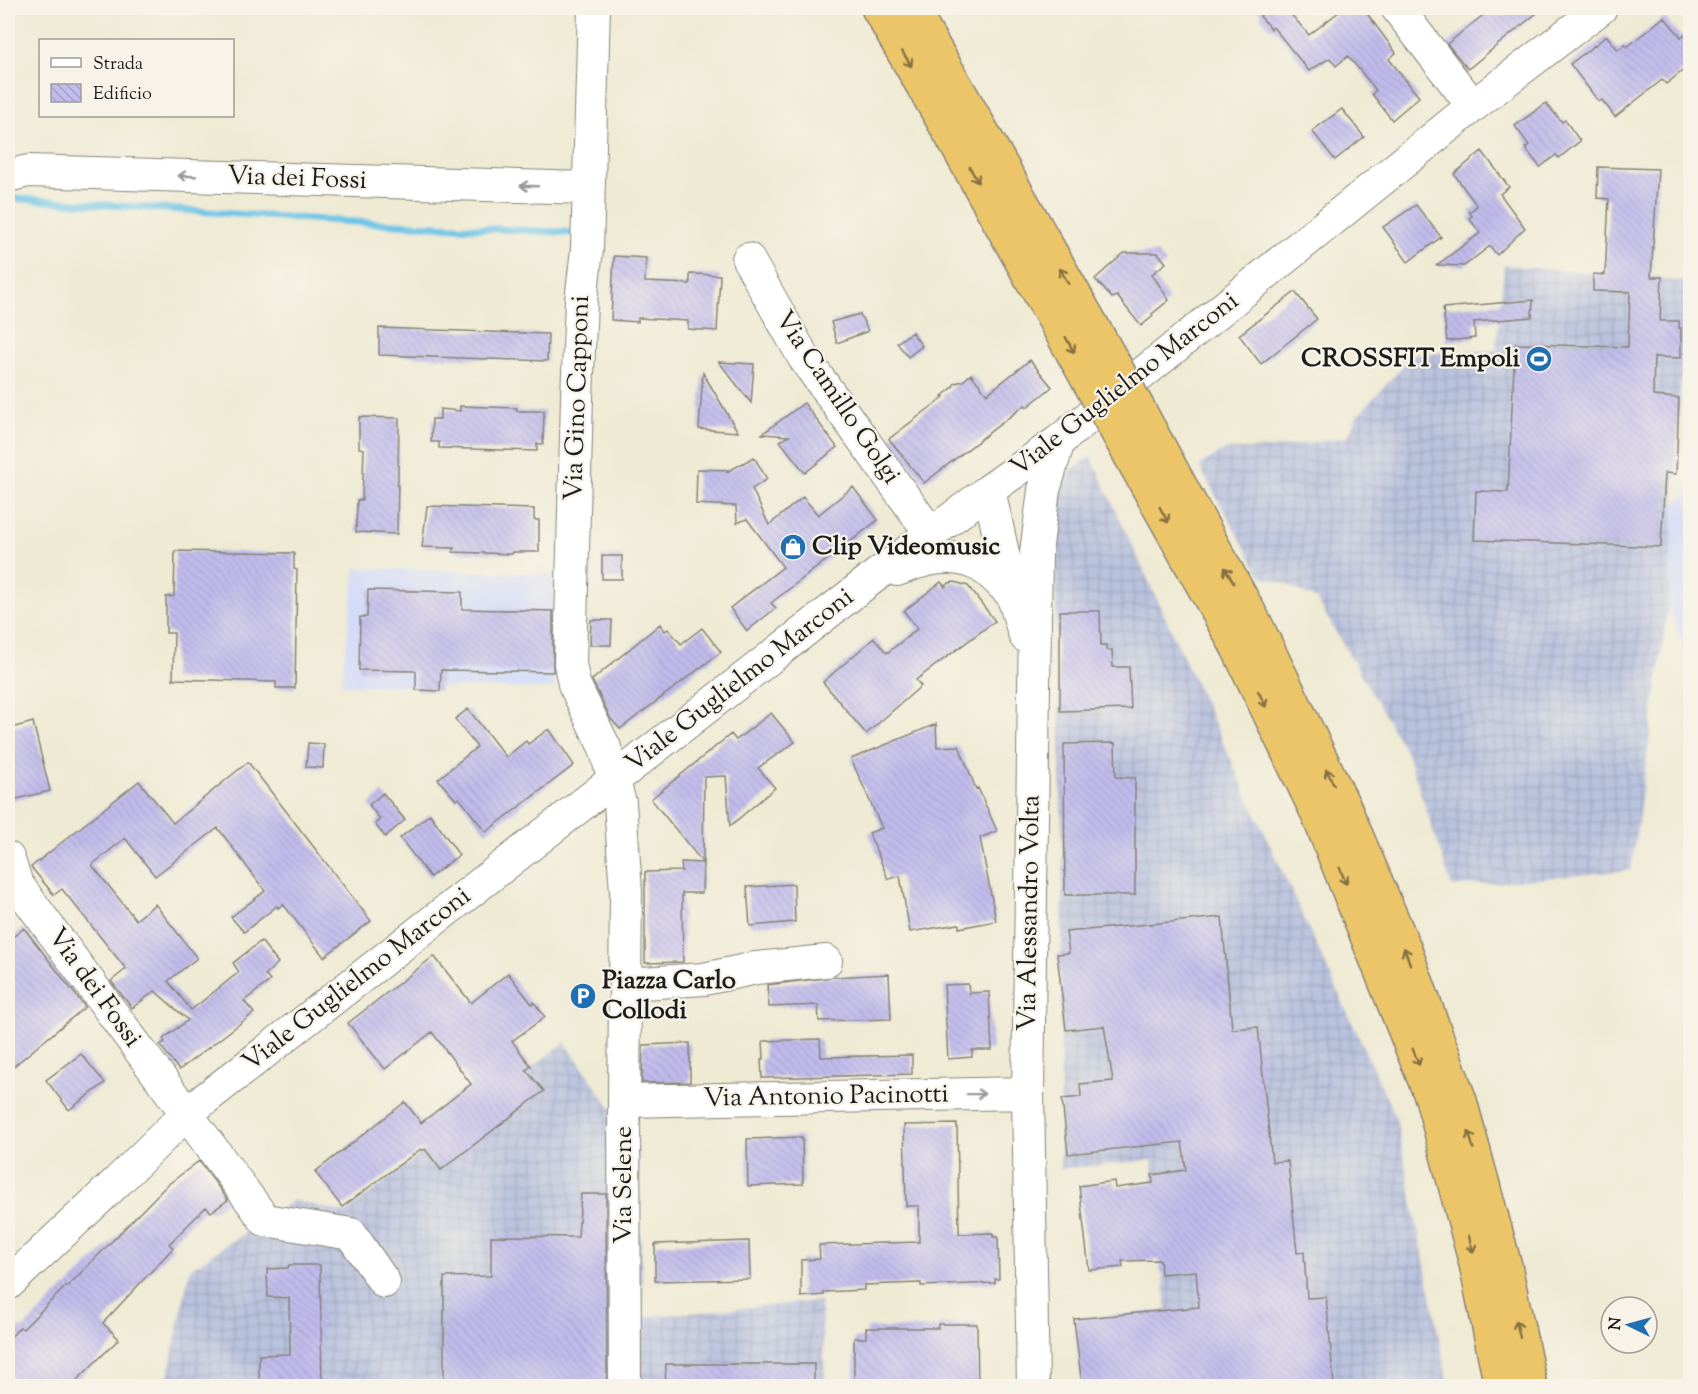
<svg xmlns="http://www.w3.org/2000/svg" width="1698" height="1394" viewBox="0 0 1698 1394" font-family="'Sorts Mill Goudy',serif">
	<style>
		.built { fill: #d0d9f9 }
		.industrial { fill: url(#industrial-grid) }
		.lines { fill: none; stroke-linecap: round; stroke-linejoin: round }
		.stream { stroke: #69c3e7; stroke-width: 7 }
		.building { fill: url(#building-back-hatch) }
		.minor-casing { stroke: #868378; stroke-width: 34 }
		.highway-casing { stroke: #868378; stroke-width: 36 }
		.minor { stroke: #fff; stroke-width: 32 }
		.highway { stroke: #edc569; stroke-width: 33 }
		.highway-bridge-casing { stroke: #868378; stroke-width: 36; stroke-linecap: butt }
		.highway-bridge { stroke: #edc569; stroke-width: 33 }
		.oneway { stroke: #847042 }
		.oneway2 { stroke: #999 }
		.labels { text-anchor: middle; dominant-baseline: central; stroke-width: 4.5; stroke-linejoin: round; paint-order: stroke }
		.street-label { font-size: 26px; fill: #1c1c1c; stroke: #f7f3e8 }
		.poi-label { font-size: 26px; font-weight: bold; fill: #1c1c1c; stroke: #f7f3e8; text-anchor: start }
	</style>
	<defs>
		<pattern id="industrial-grid" width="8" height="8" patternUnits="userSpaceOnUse" patternTransform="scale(1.5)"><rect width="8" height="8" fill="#bac3de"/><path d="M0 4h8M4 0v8" fill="none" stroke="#9fa7be"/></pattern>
		<pattern id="building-back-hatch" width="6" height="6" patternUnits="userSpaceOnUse" patternTransform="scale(1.5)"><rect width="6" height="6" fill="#c1bcec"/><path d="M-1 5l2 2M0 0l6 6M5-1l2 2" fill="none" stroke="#a5a1ca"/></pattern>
	</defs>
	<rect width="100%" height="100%" fill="#f7f3e8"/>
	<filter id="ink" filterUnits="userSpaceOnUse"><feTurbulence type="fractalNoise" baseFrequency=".0167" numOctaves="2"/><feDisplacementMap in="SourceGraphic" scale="12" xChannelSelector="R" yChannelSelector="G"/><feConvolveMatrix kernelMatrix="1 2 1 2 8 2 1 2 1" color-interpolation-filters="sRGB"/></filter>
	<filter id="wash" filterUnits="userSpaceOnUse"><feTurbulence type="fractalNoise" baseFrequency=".008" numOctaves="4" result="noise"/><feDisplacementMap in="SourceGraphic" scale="24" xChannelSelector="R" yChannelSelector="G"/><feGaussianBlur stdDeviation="1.35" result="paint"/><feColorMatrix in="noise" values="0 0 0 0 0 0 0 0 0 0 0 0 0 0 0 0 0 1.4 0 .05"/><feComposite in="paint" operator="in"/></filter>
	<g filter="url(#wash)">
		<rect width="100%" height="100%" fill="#efead3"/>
		<!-- built -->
		<path class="built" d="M1690,491V664L1668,606L1674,503Z
			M356,568L557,574L554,689L341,685Z"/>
		<!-- industrial -->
		<path class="industrial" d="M1504,265L1686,282L1668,606L1631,870L1452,887L1408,755L1317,600L1286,584L1261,576L1199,466L1224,450L1272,448L1348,437L1356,417L1413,355L1496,350Z
			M1091,456L1396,1118L1449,1386H1174L1152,1160L1060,1169L1063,866L1053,484Z
			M565,1042L638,1147L643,1317L820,1301L826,1386H166L190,1269L294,1200L345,1213Z"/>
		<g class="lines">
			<!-- stream -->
			<path class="stream" d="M8,198L353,222L578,233"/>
		</g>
		<g id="blocks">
			<!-- building -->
			<path class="building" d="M1257,8H1295L1289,12L1309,35L1344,8H1363L1396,53L1389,59L1419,97L1392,120L1372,94L1376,90L1348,56L1336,66L1330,58L1309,71L1273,27L1271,29L1260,16L1262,14Z
				M1492,8H1543L1468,69L1447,44Z
				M1664,17L1681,37L1690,30V65L1666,84L1662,80L1615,117L1602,100L1599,102L1570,64L1607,36L1618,50L1625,44L1627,47Z
				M1546,103L1562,122L1565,120L1580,141L1559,158L1556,155L1540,167L1525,148L1529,145L1515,126Z
				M1342,109L1364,137L1335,160L1312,131Z
				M1482,151L1509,187L1500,194L1525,228L1497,255L1490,246L1464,266L1437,265L1480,233L1469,218L1472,216L1469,212L1477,206L1454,174Z
				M1598,167L1658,169L1651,277H1662L1660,321H1679V328H1681V358L1654,357L1653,396L1679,398L1676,474L1665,473L1661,547L1474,540L1476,491L1508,492L1515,344L1628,347L1630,292L1593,291V274L1605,275L1609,199L1597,198Z
				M1416,205L1441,237L1408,262L1383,227Z
				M1124,253H1158L1166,263L1152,274L1169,300L1152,314L1153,316L1141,326L1117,296L1112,298L1095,279Z
				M614,256L646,258L645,282L690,284V274L720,275L717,331L688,329V321L638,318V322L611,320Z
				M1295,292L1317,319L1261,364L1239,335Z
				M1533,300L1532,317L1474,322L1475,338L1447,341L1443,308Z
				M860,314L868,331L837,343L831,322Z
				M379,328L548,334L547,361L379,355Z
				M912,332L922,346L908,357L897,343Z
				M1030,360L1052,387L1027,407L1025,405L924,483L889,439L944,397L942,396L952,388L955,383L963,381L971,374L987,394Z
				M719,362L754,364L751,403Z
				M703,373L738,432L699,429Z
				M804,403L837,447L805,473L780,441L789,436L762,434Z
				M460,406L517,408V411H544L543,444H537V451L439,448V442H431L432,419H440V409L460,411Z
				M359,417L399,418L397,534L356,532L357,500H362L364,449L359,448Z
				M754,457L767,479L752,489L769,525L803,497L818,515L853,487L878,520L771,603L776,608L747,631L730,608L783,567L747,519L737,523L736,506L696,504L697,469L728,470L727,472Z
				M427,506L534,509V520H539V552H513L512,554L453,552L454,548L422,547Z
				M175,551L294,553V569L297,570L295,688H276V682L173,679L174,633H166V597L174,596Z
				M602,556H622V579H602Z
				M941,582L945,587L949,583L955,582L968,586L995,621L916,680L921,686L866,734L823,682L874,638L887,653L917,629L904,611Z
				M368,590L462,592V609L553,611V672L441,670L440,691L416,690V671L359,670L360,617H367Z
				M1060,611H1100L1101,645H1106V650H1112L1113,667H1129L1131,709L1060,711Z
				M591,620H612L611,645H590Z
				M660,624L665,631L668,629L681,644L702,628L721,652L620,729L611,719L592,680Z
				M468,709L506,757L526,741L528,744L549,729L574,765L486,832L459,798L456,800L438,779L477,747L455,719Z
				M771,713L795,742L758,768L775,788L730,826L726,776L704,777L703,863L651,799L731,734L736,740Z
				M33,722L50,791L12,800L8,784V729Z
				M936,724L937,747L959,746L976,789L978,788L997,831L980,838L996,921L959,928V924L910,932L900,876L888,879L869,833L882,828L851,759Z
				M308,743L324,744L323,768L306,767Z
				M1115,743L1116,777L1135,778V895H1065L1064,744Z
				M248,762L371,921L324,957L283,904L278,908L277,906L244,932L231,917L265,891L218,828L155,876L125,838L92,865L136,920L155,904L197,958L168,981L191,1010L239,972L233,963L261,941L278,963L265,975L270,981L244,1001L254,1013L179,1070L160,1045L165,1042L163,1039L188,1020L155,991L132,1008L111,981L126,969L62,889L54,895L31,867L139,781L173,823Z
				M383,793L405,820L385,837L375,824L380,819L369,805Z
				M430,814L459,855L430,877L400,838Z
				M681,862L703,863L702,893H682L683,962L645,963V872L682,871Z
				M794,884L795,922L750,926L747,887Z
				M1222,917L1232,1029L1258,1027L1272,1162L1288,1161L1297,1253L1304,1252L1307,1298L1326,1297L1334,1386H1082L1074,1319L1199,1307L1196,1271L1161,1274L1160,1260L1122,1261L1123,1267L1089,1270L1079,1186L1114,1181L1115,1188L1153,1183L1152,1175L1186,1170L1182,1142L1068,1154L1062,1099L1081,1097L1080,1084L1113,1081L1104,1026L1066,1030L1057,954L1069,953L1066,932Z
				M24,928L85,1007L8,1071V941Z
				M434,956L471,1003L508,973L532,1004L534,1002L545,1017L512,1041L531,1066L526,1070L544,1091L441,1170L425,1149L422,1151L421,1149L342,1207L315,1172L405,1102L421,1123L471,1084L432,1032L385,1069L348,1023Z
				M889,974L891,1019L819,1021L818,1005L769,1007L767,985L833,977Z
				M968,984L969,993L989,992L992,1050H972V1057L948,1059L944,985Z
				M820,1039L821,1057L912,1055V1074L762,1078L761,1059H764L763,1041Z
				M690,1043V1082L642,1083L643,1045Z
				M81,1054L105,1083L69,1110L46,1080Z
				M957,1124L959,1234L993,1233V1237H998L999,1279H995V1283L921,1286V1283L864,1285V1290L824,1292V1295L801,1297V1260L820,1259L819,1245L919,1242V1206H906L904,1125Z
				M802,1137L803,1184L748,1186L747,1139Z
				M199,1161L228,1200L211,1212L206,1207L169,1244L173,1248L103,1323L119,1339L71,1386H20L8,1374V1340L20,1327L23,1329L66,1286L67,1287L166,1186Z
				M581,1194H606L607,1386H457V1382L444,1381V1277L491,1276V1236L578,1237Z
				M749,1241L750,1279L655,1281V1244Z
				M289,1265H320L322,1386H259V1355L290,1354L289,1298L268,1297L267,1269L288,1268Z
				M938,1324H977L978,1386H854V1338H866V1328H938Z
				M666,1364H814V1386H665Z"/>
		</g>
	</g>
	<g filter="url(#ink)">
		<use href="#blocks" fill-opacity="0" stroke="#868378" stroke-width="1.5"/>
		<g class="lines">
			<defs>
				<path id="minor" d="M594,8L587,249L581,301L577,397L570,664L574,684L605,748L620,803L626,892L624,1101L625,1386
					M1397,8L1473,106
					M8,176L28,171L587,188
					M748,259L804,358L931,534
					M989,490L1012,594L1025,636
					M897,570C924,559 951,551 980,566C991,572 1002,585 1012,594
					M8,858L17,884L265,1220L351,1234L384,1282
					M626,984L704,979L756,968L826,961
					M624,1101L1028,1093
					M8,1284L118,1181L187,1113L866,583L989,490L1059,441L1473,106L1601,8
					M1033,1386L1028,1093L1036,553L1044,490L1059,441"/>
				<path id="highway" d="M878,8L945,124
					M911,8L968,107
					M1257,627L1344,807L1403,945L1460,1101L1505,1266L1530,1386
					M1237,646L1318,814L1432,1098L1476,1264L1501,1386"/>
			</defs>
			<!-- minor casing -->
			<use href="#minor" class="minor-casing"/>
			<!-- highway casing -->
			<use href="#highway" class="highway-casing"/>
			<!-- minor -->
			<use href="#minor" class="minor"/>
			<!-- highway -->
			<use href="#highway" class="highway"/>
			<defs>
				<path id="highway-bridge" d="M968,107L1116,368L1257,627
					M945,124L1237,646"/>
			</defs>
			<!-- highway-bridge casing -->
			<use href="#highway-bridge" class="highway-bridge-casing"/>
			<!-- highway-bridge -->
			<use href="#highway-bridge" class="highway-bridge"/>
		</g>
		<!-- one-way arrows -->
		<defs><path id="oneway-shaft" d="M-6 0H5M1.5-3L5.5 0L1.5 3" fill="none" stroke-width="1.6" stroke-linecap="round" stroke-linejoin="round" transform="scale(1.5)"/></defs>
		<g class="oneway">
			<use href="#oneway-shaft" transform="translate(907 59) rotate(59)"/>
			<use href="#oneway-shaft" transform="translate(974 175) rotate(61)"/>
			<use href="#oneway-shaft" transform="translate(1064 276) rotate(-120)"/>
			<use href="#oneway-shaft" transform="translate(1070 345) rotate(61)"/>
			<use href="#oneway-shaft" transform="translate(1164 515) rotate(61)"/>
			<use href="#oneway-shaft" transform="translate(1229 575) rotate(-119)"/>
			<use href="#oneway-shaft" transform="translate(1262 699) rotate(64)"/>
			<use href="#oneway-shaft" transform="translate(1330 777) rotate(-116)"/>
			<use href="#oneway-shaft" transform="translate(1343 876) rotate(68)"/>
			<use href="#oneway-shaft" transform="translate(1407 956) rotate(-110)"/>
			<use href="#oneway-shaft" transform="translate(1416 1057) rotate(68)"/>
			<use href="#oneway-shaft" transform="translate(1471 1140) rotate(-105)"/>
			<use href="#oneway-shaft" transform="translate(1471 1244) rotate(75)"/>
			<use href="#oneway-shaft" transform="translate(1518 1329) rotate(-102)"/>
		</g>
		<g class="oneway2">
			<use href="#oneway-shaft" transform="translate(187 176) rotate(-178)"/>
			<use href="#oneway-shaft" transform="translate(529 186) rotate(-178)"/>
			<use href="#oneway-shaft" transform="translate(976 1094) rotate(-1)"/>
		</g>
	</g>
	<!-- icons -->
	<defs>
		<symbol id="stadium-disc" viewBox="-11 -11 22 22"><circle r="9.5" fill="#1f6fb2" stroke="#f7f3e8"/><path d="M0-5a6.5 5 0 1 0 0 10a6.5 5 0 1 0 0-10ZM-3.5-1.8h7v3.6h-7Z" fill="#fff"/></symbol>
		<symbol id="shop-disc" viewBox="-11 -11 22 22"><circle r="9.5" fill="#1f6fb2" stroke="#f7f3e8"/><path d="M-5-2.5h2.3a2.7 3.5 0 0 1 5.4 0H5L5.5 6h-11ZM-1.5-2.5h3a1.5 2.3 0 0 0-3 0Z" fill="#fff"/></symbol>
		<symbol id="parking-disc" viewBox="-11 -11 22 22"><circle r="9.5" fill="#1f6fb2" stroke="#f7f3e8"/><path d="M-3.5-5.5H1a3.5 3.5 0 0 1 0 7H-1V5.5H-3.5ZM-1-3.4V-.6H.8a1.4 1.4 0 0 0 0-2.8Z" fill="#fff"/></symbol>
	</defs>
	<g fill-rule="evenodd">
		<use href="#stadium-disc" x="1524" y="344" width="30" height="30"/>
		<use href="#shop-disc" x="778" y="532" width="30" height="30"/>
		<use href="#parking-disc" x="568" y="981" width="30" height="30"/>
	</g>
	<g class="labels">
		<!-- street labels -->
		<g class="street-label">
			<text transform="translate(297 179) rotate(2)">Via dei Fossi</text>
			<text transform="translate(1125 385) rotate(-38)">Viale Guglielmo Marconi</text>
			<text transform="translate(578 398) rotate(-88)">Via Gino Capponi</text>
			<text transform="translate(837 398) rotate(56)">Via Camillo Golgi</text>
			<text transform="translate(740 681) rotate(-38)">Viale Guglielmo Marconi</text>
			<text transform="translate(1030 913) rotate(-89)">Via Alessandro Volta</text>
			<text transform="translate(357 980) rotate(-38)">Viale Guglielmo Marconi</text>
			<text transform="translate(94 988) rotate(54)">Via dei Fossi</text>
			<text transform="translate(826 1097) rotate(-1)">Via Antonio Pacinotti</text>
			<text transform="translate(624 1185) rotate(-90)">Via Selene</text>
		</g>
		<!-- poi labels -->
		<g class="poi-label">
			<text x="1520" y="359" text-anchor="end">CROSSFIT Empoli</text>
			<text x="812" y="547">Clip Videomusic</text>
			<text x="602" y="981">Piazza Carlo<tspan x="602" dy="30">Collodi</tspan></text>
		</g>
	</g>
	<!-- margin -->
	<rect width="1698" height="1394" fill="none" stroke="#f7f3e8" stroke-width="30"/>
	<!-- legend -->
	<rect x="39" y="39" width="195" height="78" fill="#f7f3e8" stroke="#9f9d96" stroke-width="1.5"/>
	<rect x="51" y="58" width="30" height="9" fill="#ffffff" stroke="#9f9d96" stroke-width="1.5"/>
	<text x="93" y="69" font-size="18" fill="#1c1c1c">Strada</text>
	<rect x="51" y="84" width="30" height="18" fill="url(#building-back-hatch)" stroke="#9f9d96" stroke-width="1.5"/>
	<text x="93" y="99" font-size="18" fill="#1c1c1c">Edificio</text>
	<!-- north arrow -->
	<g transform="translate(1629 1325) rotate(275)"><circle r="28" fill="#f7f3e8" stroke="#9f9d96" stroke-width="1.5"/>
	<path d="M0-4.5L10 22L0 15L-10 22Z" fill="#1f6fb2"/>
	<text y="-9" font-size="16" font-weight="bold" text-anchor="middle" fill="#1c1c1c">N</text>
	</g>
</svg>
